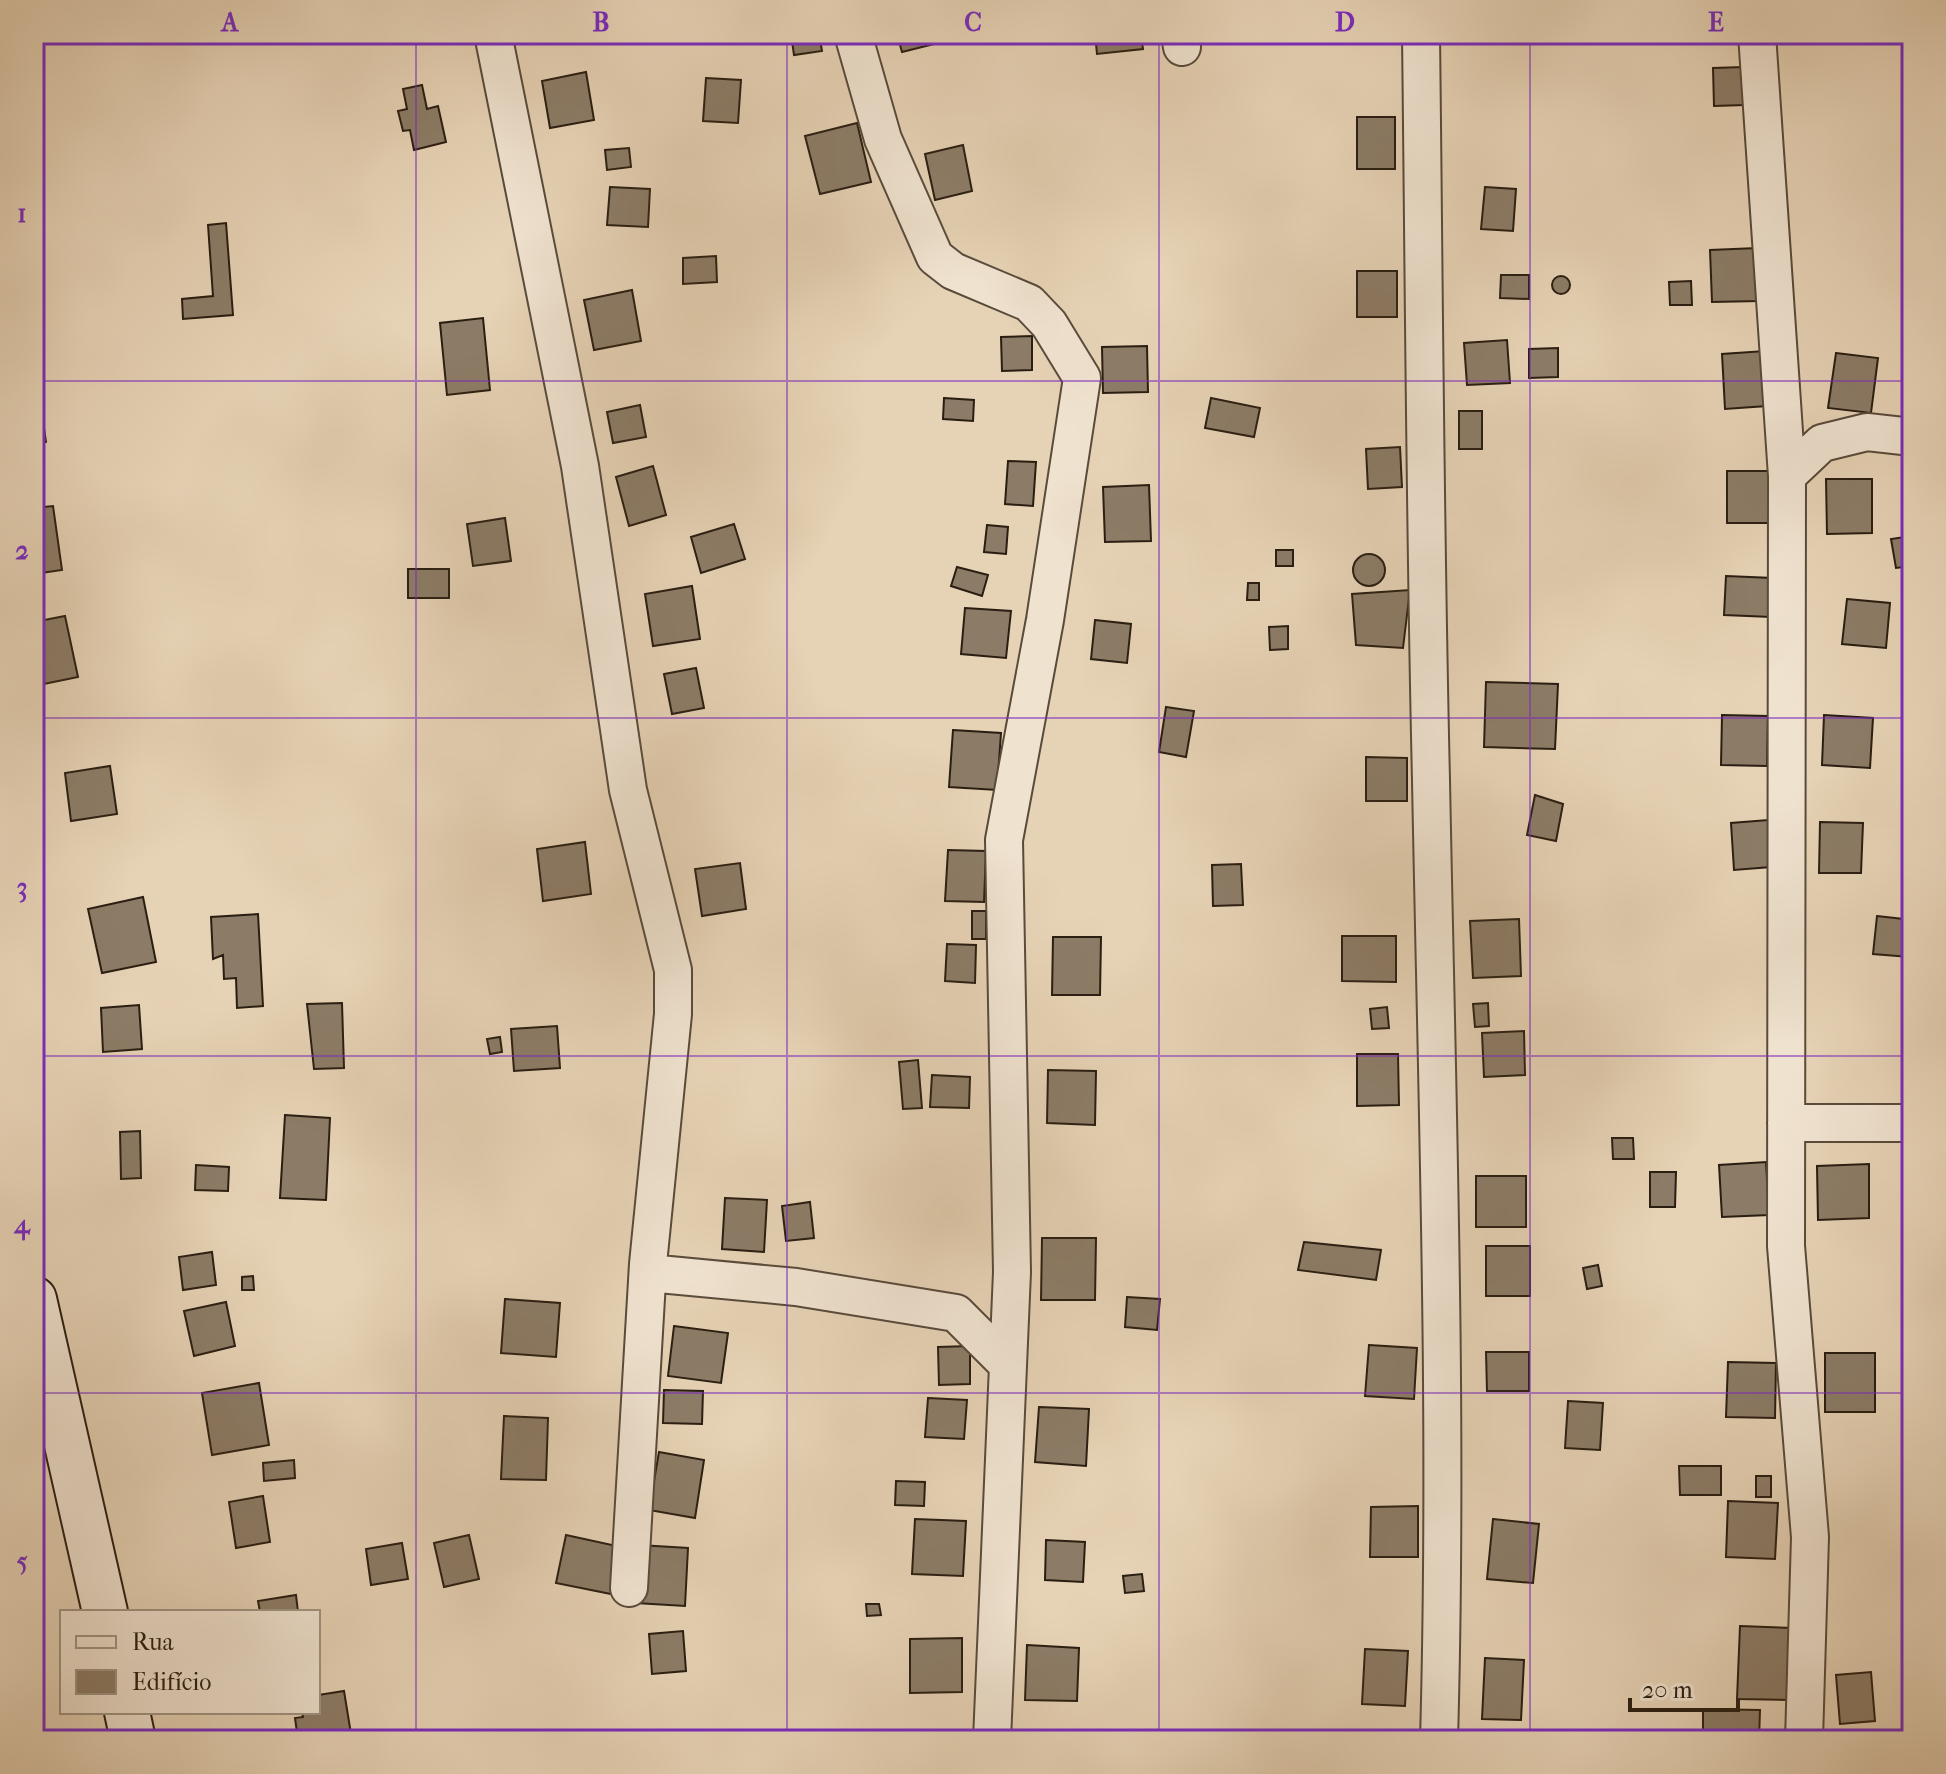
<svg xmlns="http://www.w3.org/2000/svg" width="1946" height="1774" viewBox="0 0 1946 1774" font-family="'IM FELL French Canon',serif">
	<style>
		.building { fill: #8c7c67; stroke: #2a1e12; stroke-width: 2 }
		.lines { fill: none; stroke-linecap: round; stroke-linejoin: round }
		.street-casing { stroke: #594b3b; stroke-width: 40 }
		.secondary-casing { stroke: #2a1e12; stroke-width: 48 }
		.street { stroke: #efe2cf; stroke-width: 36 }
		.secondary { stroke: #efe2cf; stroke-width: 44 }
		.grid { fill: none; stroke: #7b2cbf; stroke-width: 2; stroke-opacity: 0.55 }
		.neatline { fill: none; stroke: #7b2cbf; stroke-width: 3 }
		.grid-label { font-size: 26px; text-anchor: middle; font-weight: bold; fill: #7b2cbf }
	</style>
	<rect width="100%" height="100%" fill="#e6d2b5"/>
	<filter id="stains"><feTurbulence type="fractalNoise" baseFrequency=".0025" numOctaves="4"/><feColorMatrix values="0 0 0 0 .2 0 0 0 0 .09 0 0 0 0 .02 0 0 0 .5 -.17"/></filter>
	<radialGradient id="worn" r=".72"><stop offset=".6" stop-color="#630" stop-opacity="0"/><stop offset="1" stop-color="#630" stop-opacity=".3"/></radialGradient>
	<!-- building -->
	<path class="building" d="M410,34H434L435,41L411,44Z
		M791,34H819L822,51L794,55Z
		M897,34H944L946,41L902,52Z
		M1095,34H1141L1143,49L1097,54Z
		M1744,67L1745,105L1714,106L1713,68Z
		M586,72L594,120L550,128L542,81Z
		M706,78L741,80L738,123L703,121Z
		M422,85L427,109L438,106L446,142L414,150L410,130L403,131L398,111L407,109L403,89Z
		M1357,117H1395V169H1357Z
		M857,123L871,182L820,194L805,136Z
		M963,145L972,191L935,200L925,154Z
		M629,148L631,167L607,170L605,150Z
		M610,187L650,189L648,227L607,225Z
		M1485,187L1516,189L1513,231L1481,229Z
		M226,223L233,315L183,319L182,299L213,296L208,225Z
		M1757,248L1759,301L1712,302L1710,250Z
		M716,256L717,282L683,284V258Z
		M1357,271H1397V317H1357Z
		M1501,275H1529V299L1500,298Z
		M1552 285a9 9 0 1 1 18 0a9 9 0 1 1-18 0Z
		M1691,281L1692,305H1670L1669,282Z
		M632,290L641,341L594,350L584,300Z
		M483,318L490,390L447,395L440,323Z
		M1032,336V370L1002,371L1001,337Z
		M1507,340L1510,383L1467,385L1464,343Z
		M1147,346L1148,392L1103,393L1102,347Z
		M1558,348V377L1529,378V349Z
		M1765,351L1767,406L1725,409L1722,354Z
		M1836,353L1878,358L1871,413L1828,408Z
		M34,381H37L46,442L34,444Z
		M944,398L974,400L973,421L943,419Z
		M1211,398L1260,408L1254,437L1205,428Z
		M640,405L646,437L613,443L607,412Z
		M1459,411H1482V449H1459Z
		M1400,447L1402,487L1368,489L1366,449Z
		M1008,461L1036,462L1033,506L1005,504Z
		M653,466L666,515L629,526L616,477Z
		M1727,471H1768V523H1727Z
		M1826,479H1872V533L1827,534Z
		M1149,485L1151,541L1105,542L1103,487Z
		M53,506L62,570L34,574V508Z
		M505,518L511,561L473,566L467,524Z
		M734,524L745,559L701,573L691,537Z
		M987,525L1008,527L1006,554L984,552Z
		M1912,536V566L1896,568L1891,539Z
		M1276,550H1293V566H1276Z
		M1353 570a16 16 0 1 1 32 0a16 16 0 1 1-32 0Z
		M957,567L988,575L982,596L951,586Z
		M408,569H449V598H408Z
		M1726,576L1773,578L1771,617L1724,615Z
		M1248,583H1259V600H1247Z
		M692,586L700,639L653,646L645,594Z
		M1410,590L1403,648L1356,645L1352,594Z
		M1847,599L1890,603L1886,648L1842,644Z
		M965,608L1011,611L1006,658L961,654Z
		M65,616L78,677L34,686V622Z
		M1095,620L1131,624L1127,663L1091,659Z
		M1288,626V649L1270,650L1269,627Z
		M696,668L704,708L672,714L664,674Z
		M1486,682L1558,684L1555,749L1484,747Z
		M1166,707L1194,711L1186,757L1159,752Z
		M1722,715L1768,716L1767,766L1721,765Z
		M1824,715L1873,718L1870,768L1822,765Z
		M953,730L1001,733L997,790L949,787Z
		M1366,757L1407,758V801H1366Z
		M110,766L117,814L71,821L65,773Z
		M1535,795L1563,804L1556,841L1527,835Z
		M1768,820L1771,867L1734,870L1731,823Z
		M1820,822L1863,823L1861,873H1819Z
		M585,842L591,894L543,901L537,849Z
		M948,850L986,851L984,902L945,901Z
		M740,863L746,909L702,916L695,869Z
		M1241,864L1243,905L1213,906L1212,865Z
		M143,897L156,962L102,973L88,909Z
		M972,911H986V939H972Z
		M258,914L263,1006L237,1008L236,978L224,979L223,955L213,959L211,917Z
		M1877,916L1912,920L1909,957L1873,954Z
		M1519,919L1521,976L1473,978L1470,921Z
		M1342,936H1396V982L1342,981Z
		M1053,937H1101L1100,995H1052Z
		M947,944L976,945L975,983L945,981Z
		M342,1003L344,1068L314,1069L307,1004Z
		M1488,1003L1489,1026L1475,1027L1473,1004Z
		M139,1005L142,1049L103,1052L101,1008Z
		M1387,1007L1389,1028L1372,1029L1370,1009Z
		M557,1026L560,1068L514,1071L511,1029Z
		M1524,1031L1525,1075L1484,1077L1482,1033Z
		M500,1037L502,1052L490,1054L487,1039Z
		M1357,1054H1398L1399,1105L1357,1106Z
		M918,1060L922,1108L903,1109L899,1062Z
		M1048,1070L1096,1071L1095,1125L1047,1123Z
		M932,1075L970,1077L969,1108L930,1107Z
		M285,1115L330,1118L326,1200L280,1198Z
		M140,1131L141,1178L121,1179L120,1132Z
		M1612,1138H1633L1634,1159H1613Z
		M1766,1162L1769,1215L1722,1217L1719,1165Z
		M1869,1164V1218L1818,1220L1817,1166Z
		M196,1165L229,1167L228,1191L195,1190Z
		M1650,1172H1676L1675,1207H1650Z
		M1476,1176H1526V1227H1476Z
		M725,1198L767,1200L764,1252L722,1249Z
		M810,1202L814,1238L786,1241L782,1206Z
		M1042,1238H1096L1095,1300H1041Z
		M1304,1242L1381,1250L1376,1280L1298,1270Z
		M1486,1246H1530V1296H1486Z
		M212,1252L216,1285L183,1290L179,1257Z
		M1598,1265L1602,1286L1587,1289L1583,1268Z
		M253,1276L254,1290H242V1277Z
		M1127,1297L1160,1299L1157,1330L1125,1327Z
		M505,1299L560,1303L556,1357L501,1353Z
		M226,1302L235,1346L194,1356L184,1311Z
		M674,1326L728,1333L721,1383L668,1376Z
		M1369,1345L1417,1348L1414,1399L1365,1396Z
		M970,1346V1384L939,1385L938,1347Z
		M1486,1352H1529V1391H1487Z
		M1825,1353H1875V1412H1825Z
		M1728,1362L1776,1363L1775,1418L1726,1417Z
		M259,1383L269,1445L212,1455L202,1393Z
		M664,1390L703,1391L702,1424L663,1423Z
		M928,1398L967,1400L964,1439L925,1437Z
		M1568,1401L1603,1403L1600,1450L1565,1448Z
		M1039,1407L1089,1409L1086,1466L1035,1462Z
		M504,1416L548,1418L546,1480L501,1479Z
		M659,1452L704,1460L695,1518L649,1510Z
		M294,1460L295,1478L264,1481L263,1463Z
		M1679,1466H1721V1495H1680Z
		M1756,1476H1771V1497H1756Z
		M896,1481L925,1482L924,1506L895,1505Z
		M263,1496L270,1542L236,1548L229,1502Z
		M1728,1501L1778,1503L1775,1559L1726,1557Z
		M1418,1506V1557H1370L1371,1507Z
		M915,1519L966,1521L963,1576L912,1574Z
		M1493,1519L1539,1524L1533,1583L1487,1579Z
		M469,1535L479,1579L444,1587L434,1543Z
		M566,1535L621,1547L611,1594L556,1583Z
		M1046,1540L1085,1542L1083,1582L1045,1580Z
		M402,1543L408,1579L371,1585L366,1549Z
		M639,1545L688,1548L685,1606L636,1603Z
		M1142,1574L1144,1591L1125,1593L1123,1576Z
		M296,1595L298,1612H260L258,1601Z
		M866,1604H879L881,1615L867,1616Z
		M1740,1626L1793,1628L1791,1700L1737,1699Z
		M683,1631L686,1671L652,1674L649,1634Z
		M962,1638V1692L910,1693V1639Z
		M1027,1645L1079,1648L1077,1701L1025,1700Z
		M1365,1649L1408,1651L1405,1706L1362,1704Z
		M1485,1658L1524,1660L1521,1720L1482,1719Z
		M1871,1672L1875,1721L1840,1724L1836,1675Z
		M344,1691L352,1740H298L295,1718L303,1717L302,1712H318V1695Z
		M1703,1709L1760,1710L1759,1740H1703Z"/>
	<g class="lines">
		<defs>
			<path id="street" d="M493,34L580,466L628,790L673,970V1014L648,1264L659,1274L796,1287L956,1313L1007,1364
				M853,34L883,139L935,257L953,271L1029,303L1049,324L1082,378L1045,620L1004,840L1012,1272L992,1740
				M1180,34L1182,47
				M1421,34C1424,283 1425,531 1431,780C1437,1100 1448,1420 1439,1740
				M1757,34L1787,476L1786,1246L1810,1537L1804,1740
				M1787,476L1822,443L1867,432L1912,437
				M1786,1123H1912
				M629,1588L648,1264"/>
			<path id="secondary" d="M34,1299L105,1612
				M127,1712L133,1740"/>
		</defs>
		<!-- street casing -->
		<use href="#street" class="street-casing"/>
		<!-- secondary casing -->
		<use href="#secondary" class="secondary-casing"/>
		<!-- street -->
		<use href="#street" class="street"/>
		<!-- secondary -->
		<use href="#secondary" class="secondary"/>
	</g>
	<!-- grid -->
	<path class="grid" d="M416,34V1740M787,34V1740M1159,34V1740M1530,34V1740M34,381H1912M34,718H1912M34,1056H1912M34,1393H1912"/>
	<!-- margin -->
	<rect width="1946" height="1774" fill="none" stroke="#e6d2b5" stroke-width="88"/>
	<!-- legend -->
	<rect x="60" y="1610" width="260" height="104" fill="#efe2cf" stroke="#a09483" stroke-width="2"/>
	<rect x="76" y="1636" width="40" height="12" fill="#efe2cf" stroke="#a09483" stroke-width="2"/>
	<text x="132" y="1650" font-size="24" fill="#2a1e12">Rua</text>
	<rect x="76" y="1670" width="40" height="24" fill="#8c7c67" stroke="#a09483" stroke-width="2"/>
	<text x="132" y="1690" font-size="24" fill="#2a1e12">Edifício</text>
	<!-- scale -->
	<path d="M1630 1698v12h108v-12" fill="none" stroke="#2a1e12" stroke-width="4"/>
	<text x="1642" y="1698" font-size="24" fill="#2a1e12" stroke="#efe2cf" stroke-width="6" paint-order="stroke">20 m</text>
	<rect x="44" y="44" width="1858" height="1686" class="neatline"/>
	<g class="grid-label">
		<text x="230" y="31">A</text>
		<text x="601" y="31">B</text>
		<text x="973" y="31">C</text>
		<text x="1345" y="31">D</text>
		<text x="1716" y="31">E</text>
		<text x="22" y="222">1</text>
		<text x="22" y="559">2</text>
		<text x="22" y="896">3</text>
		<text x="22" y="1233">4</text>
		<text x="22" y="1570">5</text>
	</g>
	<rect width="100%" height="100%" filter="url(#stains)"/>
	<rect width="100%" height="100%" fill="url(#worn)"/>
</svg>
